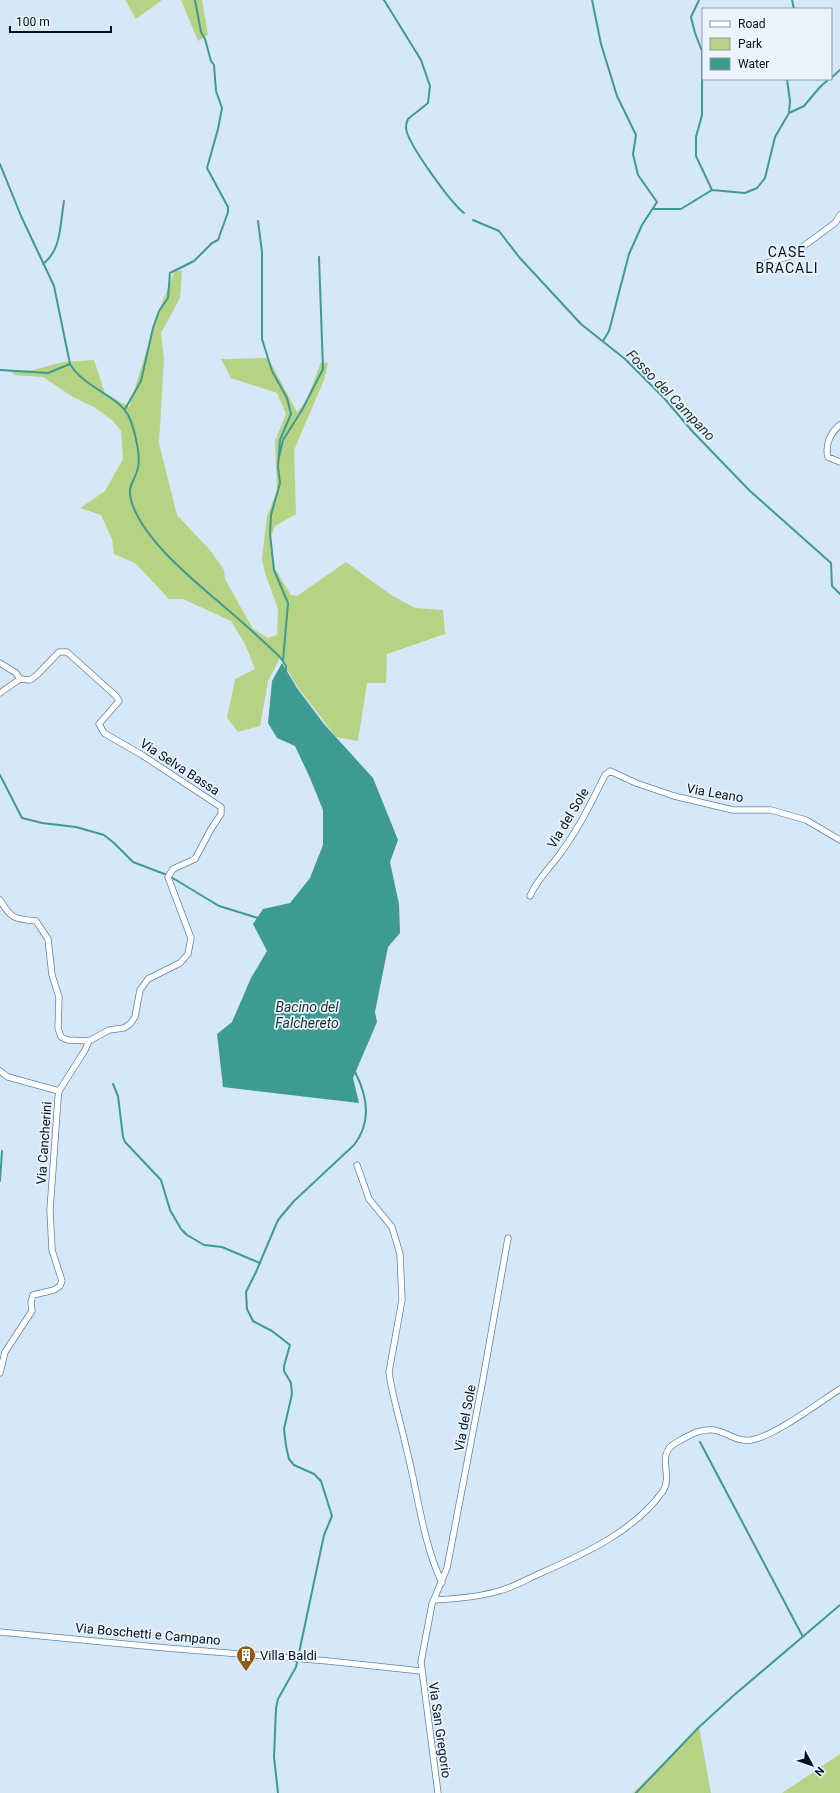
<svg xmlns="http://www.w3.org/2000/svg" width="840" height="1793" viewBox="0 0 840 1793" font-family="Roboto,sans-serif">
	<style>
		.green { fill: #b6d383 }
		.water { fill: #3d9b91 }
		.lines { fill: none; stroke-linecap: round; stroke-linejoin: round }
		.stream { stroke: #3d9b91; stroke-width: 2 }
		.street-casing { stroke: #5a84a8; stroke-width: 7 }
		.street { stroke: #fff; stroke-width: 5.5 }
		.labels { text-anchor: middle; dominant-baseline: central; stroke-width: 3.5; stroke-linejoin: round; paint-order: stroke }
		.street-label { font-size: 13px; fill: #02111e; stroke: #ebf4fc }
		.poi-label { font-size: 13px; fill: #02111e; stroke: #ebf4fc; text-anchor: start }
		.neighbourhood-label { font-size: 14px; letter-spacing: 1px; fill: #02111e; stroke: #ebf4fc }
		.water-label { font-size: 14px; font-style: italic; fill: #1a302d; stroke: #ebf4fc }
	</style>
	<rect width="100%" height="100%" fill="#d6e8f8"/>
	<!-- green -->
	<path class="green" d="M125,0H162L136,19Z
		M181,0H202L208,35L198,41Z
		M175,270L182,271L180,298L161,333L164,359L159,443L177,515L210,550L224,570L225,579L253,629L268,638L277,635L278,609L265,573L262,559L267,516L277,491L275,441L286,414L277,393L231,378L221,359L268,358L297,412L306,402L321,362L328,363L324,380L294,450L296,514L275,526L271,537L275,569L291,595L297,596L346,562L391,595L415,608L443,610L445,634L387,654L386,683H367L358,741L336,737L297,686L280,658L268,681L260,726L238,732L227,718L235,679L255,669L245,644L231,621L183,599H169L135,563L114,554L112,539L101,515L80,508L105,491L123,459L121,431L113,421L94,407L73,397L43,377L14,375L11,371L33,370L63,362L94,360L105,393L129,407L158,313Z
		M699,1727L711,1793H633Z
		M840,1754V1793H782Z"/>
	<!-- water -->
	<path class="water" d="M282,663L297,688L324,724L373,778L398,840L390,862L399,904L400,933L388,947L375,1012L377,1022L353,1078L359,1103L223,1087L217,1034L232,1022L251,978L267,951L253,924L263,909L290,903L310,878L323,845V810L310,778L295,746L277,738L268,723L272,681Z"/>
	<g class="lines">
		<!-- stream -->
		<path class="stream" d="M384,0L421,60L430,86L428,103L408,119C407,121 406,125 406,128C407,143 451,203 464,213
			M592,0L601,44L617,96L636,135L633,154L638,175L657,202L642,225L629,254L609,331L603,341
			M699,0L691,17L695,33L702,51V115L696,137V156L712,190
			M792,0L794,9
			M831,78L840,70
			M787,79L790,101L789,113
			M0,164L21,216L54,286L70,364C82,386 118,396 128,415C134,426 141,456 138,468C135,481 127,485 131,500C142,540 197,583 228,610C246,625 263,641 280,657L286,666V671
			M654,209H681L712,190L745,193L757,188L765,178L775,137L789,113L804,106L820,87L829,79
			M473,220L499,231L519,257L581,324L625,359L664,398L692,431L750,491L831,563L832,586L840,594
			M258,221L262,252V339L272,371L287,398L291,414L280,440L278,467L280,483L271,515L270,534L274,570L288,603L283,661
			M43,264C62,250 60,223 64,201
			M0,370L48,373L70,364
			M125,409L141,381L153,328L159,311L168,298L170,273L194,261L212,243L218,240L228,212V207L207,168L218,129L222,108L216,91L214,65L211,61L205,39L201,32L195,0
			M279,457L283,440L302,410L323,369L319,257
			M0,775L22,818L42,823L76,827L104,835L114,843L133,862L167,875
			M171,877L219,906L258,918
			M113,1084L118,1096L123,1137L125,1142L161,1180L170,1210L181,1229L187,1235L204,1245L222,1247L260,1263
			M0,1181L2,1151
			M700,1442L803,1637
			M278,1793L274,1757L276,1708L278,1699L296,1667L324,1535L332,1516L321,1481L314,1474L294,1465L289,1459L286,1446L284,1429L292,1394L291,1383L284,1371V1366L290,1345L272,1331L253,1321L247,1309L246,1292L256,1272L278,1220L294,1201L354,1145C372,1122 368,1097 355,1072
			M636,1793L698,1728L733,1696L840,1605"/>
		<defs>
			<path id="street" d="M767,263L790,256L835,223L840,215
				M840,425C830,433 825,445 828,457L840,462
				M0,663L16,673L20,679L0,693
				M20,679L30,680L37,675L59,652H67L116,696L119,701L99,724L104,733L142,755L221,807V814L211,829L195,859L173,869L168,877L191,938L188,954L180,963L148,979L140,990L135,1017L130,1024L124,1028L109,1030L89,1041
				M530,896C537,879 551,867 562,851C579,828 592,801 605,775L610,771L636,783L674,796L733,810H771L806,820L840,840
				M0,900C11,919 15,919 36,921L48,939L52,975L59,997L58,1028L61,1037L68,1040L89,1041L85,1050L59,1091L58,1098L50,1210L52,1250L62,1281L60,1286L54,1290L33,1295L31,1302L32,1311L5,1352L0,1373
				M0,1071L8,1077L59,1091
				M357,1165L369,1199L392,1227L400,1254L402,1300L389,1372L390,1379C394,1402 401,1424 406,1447C418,1493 422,1540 442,1583
				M434,1600C457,1599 480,1597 502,1590C516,1586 529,1578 541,1573C584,1554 635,1531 663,1491C674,1474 654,1455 677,1442C688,1436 701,1428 714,1430C727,1432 736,1442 751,1440C775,1436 818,1403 840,1389
				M0,1632L166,1648L328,1661L421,1671
				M438,1793L421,1662L432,1604L447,1568L483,1379L508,1238"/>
		</defs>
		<!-- street casing -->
		<use href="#street" class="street-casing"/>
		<!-- street -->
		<use href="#street" class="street"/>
	</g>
	<!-- icons -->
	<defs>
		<symbol id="building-pin" viewBox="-11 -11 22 30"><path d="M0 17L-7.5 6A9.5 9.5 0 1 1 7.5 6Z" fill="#935a15" stroke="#ebf4fc"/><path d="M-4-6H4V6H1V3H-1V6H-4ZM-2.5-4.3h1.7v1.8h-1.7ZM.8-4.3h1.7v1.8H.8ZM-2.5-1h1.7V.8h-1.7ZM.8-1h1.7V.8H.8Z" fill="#fff"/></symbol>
	</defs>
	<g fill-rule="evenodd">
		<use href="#building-pin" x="235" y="1644" width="22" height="30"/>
	</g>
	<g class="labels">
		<!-- street labels -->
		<g class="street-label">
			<text transform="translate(180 767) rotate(33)">Via Selva Bassa</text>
			<text transform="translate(715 793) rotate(10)">Via Leano</text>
			<text transform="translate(568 818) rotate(-59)">Via del Sole</text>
			<text transform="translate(44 1143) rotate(-86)">Via Cancherini</text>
			<text transform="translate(465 1418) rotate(-79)">Via del Sole</text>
			<text transform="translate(148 1634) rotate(5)">Via Boschetti e Campano</text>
			<text transform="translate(440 1730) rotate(82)">Via San Gregorio</text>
		</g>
		<!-- poi labels -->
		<g class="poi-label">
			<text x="260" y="1655">Villa Baldi</text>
		</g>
		<!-- neighbourhood labels -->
		<g class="neighbourhood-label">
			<text x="787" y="252">CASE<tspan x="787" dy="16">BRACALI</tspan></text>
		</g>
		<!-- water labels -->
		<g class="water-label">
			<text transform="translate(671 395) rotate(46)">Fosso del Campano</text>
			<text x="307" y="1007">Bacino del<tspan x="307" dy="16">Falchereto</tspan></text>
		</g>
	</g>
	<!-- legend -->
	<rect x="702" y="8" width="130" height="72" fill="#ebf4fc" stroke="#8e99a3"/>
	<rect x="710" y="21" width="20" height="6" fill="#ffffff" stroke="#8e99a3"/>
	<text x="738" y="28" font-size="12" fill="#02111e">Road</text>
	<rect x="710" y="38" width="20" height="12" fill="#b6d383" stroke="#8e99a3"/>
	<text x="738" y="48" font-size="12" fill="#02111e">Park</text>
	<rect x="710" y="58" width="20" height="12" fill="#3d9b91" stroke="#8e99a3"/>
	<text x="738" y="68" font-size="12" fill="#02111e">Water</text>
	<!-- north arrow -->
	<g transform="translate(812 1765) rotate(130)" stroke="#ebf4fc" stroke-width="3" paint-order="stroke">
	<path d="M0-3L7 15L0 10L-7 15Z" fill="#02111e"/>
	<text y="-6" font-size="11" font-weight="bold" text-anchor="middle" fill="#02111e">N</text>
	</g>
	<!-- scale -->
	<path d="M10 26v6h101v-6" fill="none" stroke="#02111e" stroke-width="2"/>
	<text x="16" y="26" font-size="12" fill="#02111e" stroke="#ebf4fc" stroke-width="3" paint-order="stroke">100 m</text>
</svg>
